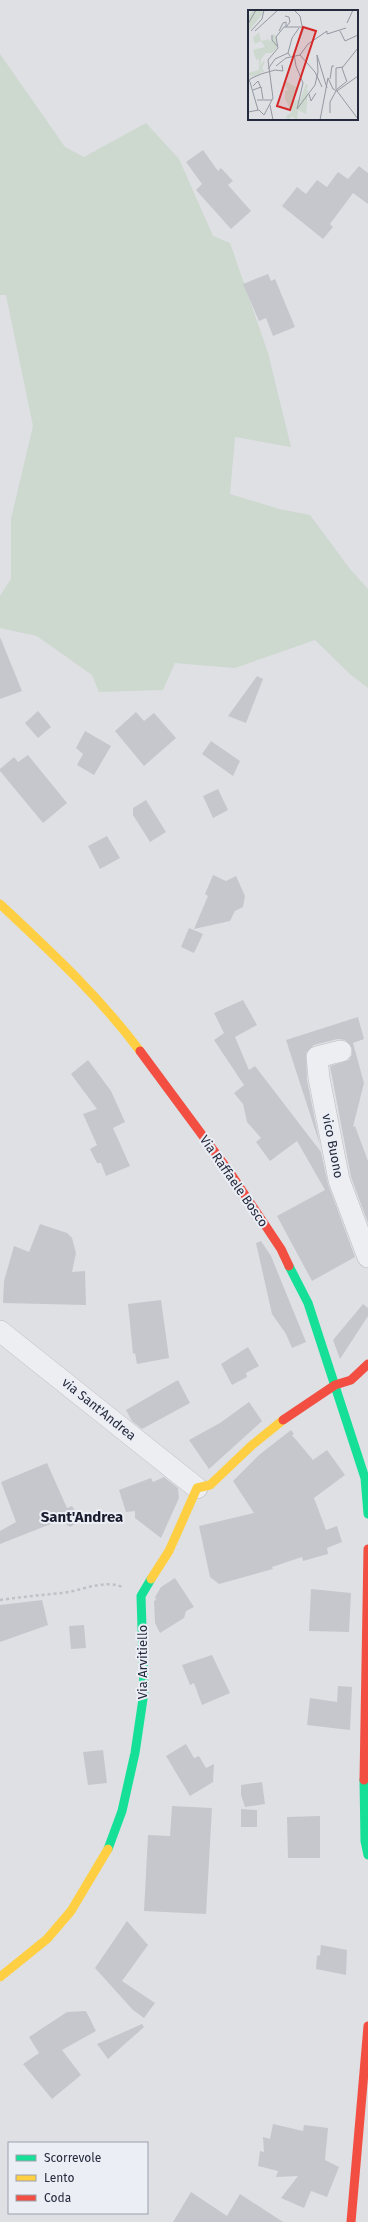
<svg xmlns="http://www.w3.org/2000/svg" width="368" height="2222" viewBox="0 0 368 2222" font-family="'Fira Sans',sans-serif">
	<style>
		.green { fill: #cdd8ce }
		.building { fill: #c5c7cc }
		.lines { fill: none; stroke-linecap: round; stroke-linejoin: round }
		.street-casing { stroke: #bbbdc1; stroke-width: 22 }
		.path { stroke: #c0c1c7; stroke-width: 2.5; stroke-dasharray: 3 3; stroke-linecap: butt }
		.street { stroke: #edeef1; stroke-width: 21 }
		.fast { stroke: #16e098; stroke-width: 9 }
		.slow { stroke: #ffcf43; stroke-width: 9 }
		.jam { stroke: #f24e42; stroke-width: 9 }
		.labels { text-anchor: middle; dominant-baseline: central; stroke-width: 4; stroke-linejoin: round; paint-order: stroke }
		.street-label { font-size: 13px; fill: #252b3d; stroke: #ebeef4 }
		.quarter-label { font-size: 15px; font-weight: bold; fill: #181c2d; stroke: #ebeef4 }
		.inset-road { fill: none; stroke: #9498a1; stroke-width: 1 }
		.view { fill: #d62828; fill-opacity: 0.15; stroke: #d62828; stroke-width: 2 }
		.inset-edge { fill: none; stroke: #252b3d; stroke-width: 2 }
	</style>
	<rect width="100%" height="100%" fill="#dee0e4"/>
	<!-- green -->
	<path class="green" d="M0,54L65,147L84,157L146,123L179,159L213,236L230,243L268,353L291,447L235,437L230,494L279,509L310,515L350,569L368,589V688L351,675L315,640L235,668L175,663L163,690L99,692L92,675L37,636L0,628V596L11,579V519L33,426L6,295H0Z"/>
	<!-- building -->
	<path class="building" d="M203,150L218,171L221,168L233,181L228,185L251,211L231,229L196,190L202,184L186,162Z
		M359,166L368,173V204L353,193L330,224L333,227L323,239L282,206L297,187L306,194L317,180L327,187L338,172L348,179Z
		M268,274L271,281L275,279L295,327L273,336L266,318L259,321L243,284Z
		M0,637L22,691L0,699Z
		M257,676L263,679L246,723L228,716Z
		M38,711L51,727L38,738L25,723Z
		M136,712L144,721L154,713L176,738L144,766L115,731Z
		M85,731L111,746L94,775L77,765L83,754L76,748Z
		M211,741L240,761L233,776L202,754Z
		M28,755L67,803L43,823L0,771V769L14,757L18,762Z
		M218,789L228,810L213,818L203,796Z
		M146,800L166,832L150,842L133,815V808Z
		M107,836L120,858L100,869L88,846Z
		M213,875L226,881L236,876L245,896L243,907L235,911L230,921L194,929L208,896L205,894Z
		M189,928L203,934L194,953L181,947Z
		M243,1000L257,1025L235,1037L249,1070L255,1066L321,1152L328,1184L355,1257L312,1281L277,1216L325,1190L297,1141L270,1161L256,1142L261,1138L247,1122L243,1104L234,1093L244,1085L214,1040L224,1033L214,1013Z
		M358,1017L364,1039L353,1043L364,1083L353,1127L355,1126L368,1161V1223L351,1177L330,1066L349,1060L352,1055V1048L345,1040L338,1039L314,1045L306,1053L307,1080L320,1145L286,1040Z
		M88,1060L111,1091L125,1122L113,1128L130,1166L106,1176L101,1163H97L90,1149L97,1145L83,1114L97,1109L71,1074Z
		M40,1224L67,1233L72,1238L76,1253L72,1272L85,1271L86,1305L3,1303L4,1281L14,1246L29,1252Z
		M261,1241L271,1256L306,1342L292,1348L286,1334L272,1314L256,1243Z
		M161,1300L169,1358L137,1364L135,1353L133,1354L128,1304Z
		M363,1304L368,1308V1316L340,1359L333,1340Z
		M248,1347L259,1366L246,1373L247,1377L232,1385L221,1364Z
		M178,1380L190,1403L142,1429L132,1421L126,1410Z
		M249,1402L262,1421L209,1469L189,1440L220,1423Z
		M291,1430L294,1434L292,1435L313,1460L327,1450L345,1475L314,1498L326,1530L337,1526L342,1542L327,1548L328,1554L303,1561L302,1557L272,1567L273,1569L219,1584L210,1577L199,1526L254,1513L233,1481L259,1455Z
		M47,1463L67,1508L72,1506L81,1520L70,1527L61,1520L0,1544V1531L16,1522L1,1482Z
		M164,1477L178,1488L179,1498L161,1538L135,1518V1511L126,1512L119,1490L151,1478L153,1482Z
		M175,1578L194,1607L186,1611L184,1618L160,1633L155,1623L154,1601L156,1600L155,1597L161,1587Z
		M311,1589L351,1593L349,1632L309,1631Z
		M42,1600L48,1625L0,1642V1605Z
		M84,1625L86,1648L71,1649L69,1626Z
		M212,1655L230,1693L202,1705L194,1683L190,1685L182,1665Z
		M338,1686L352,1687L350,1730L307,1725L310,1698L337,1702Z
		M186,1744L194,1758L199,1756L206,1768L214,1764L213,1782L190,1796L166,1756Z
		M103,1750L107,1783L88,1785L83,1752Z
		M262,1782L265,1804L245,1807L241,1795V1785Z
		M172,1806L212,1808L206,1914L144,1911L148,1835L170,1836Z
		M241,1809L257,1810V1827H241Z
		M320,1816V1858H288L287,1817Z
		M127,1921L148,1945L122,1981L155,2003L144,2018L133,2010L95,1968Z
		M321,1945L347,1950L346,1975L316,1969L317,1956L320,1955Z
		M86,2011L96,2031L62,2050L81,2075L52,2099L23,2064L39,2053L29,2037L67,2012Z
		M142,2024L144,2027L108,2059L97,2044Z
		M273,2124L303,2131L304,2125L328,2128L325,2160L339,2167L327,2197L311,2191L304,2208L281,2198L298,2176L276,2177L278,2171L258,2166L260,2151L264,2152L263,2137L270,2139Z
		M191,2192L227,2216L240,2194L283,2222H173Z"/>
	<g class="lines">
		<defs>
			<path id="street" d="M341,1051L317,1057L319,1078L339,1180L368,1257
				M0,1331L197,1488"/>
		</defs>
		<!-- street casing -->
		<use href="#street" class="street-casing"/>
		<!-- path -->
		<path class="path" d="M0,1600C21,1597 41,1595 62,1593C82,1591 102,1579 123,1587"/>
		<!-- street -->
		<use href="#street" class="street"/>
		<!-- fast -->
		<path class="fast" d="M289,1266L308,1303L365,1478L368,1514
			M364,1780L365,1841L368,1855
			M108,1849L122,1811L135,1753L144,1692L141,1596L151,1579"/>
		<!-- slow -->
		<path class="slow" d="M0,904C51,952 98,995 140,1051
			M151,1579L169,1551L197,1488L210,1485L251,1446L283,1420
			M0,1977L47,1939L71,1911L108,1849"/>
		<!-- jam -->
		<path class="jam" d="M140,1051L231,1174L281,1249L289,1266
			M283,1420L335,1385L351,1380L368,1364
			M364,1780L368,1549
			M351,2222L368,2026"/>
	</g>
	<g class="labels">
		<!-- street labels -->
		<g class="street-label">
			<text transform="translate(333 1146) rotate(79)">vico Buono</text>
			<text transform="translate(234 1181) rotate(55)">Via Raffaele Bosco</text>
			<text transform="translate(99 1409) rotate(39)">via Sant'Andrea</text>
			<text transform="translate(142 1662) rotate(-90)">Via Arvitiello</text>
		</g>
		<!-- quarter labels -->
		<g class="quarter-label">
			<text x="82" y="1517">Sant'Andrea</text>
		</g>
	</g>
	<!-- overview -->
	<g transform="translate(248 10)">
		<rect width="110" height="110" fill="#dee0e4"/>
		<path d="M5,0L16,2L0,22V7ZM11,22L13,31L19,30V27L21,31L24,30L25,24L28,26L29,38L24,43H18L13,49L12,57L15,51L17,52L14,58L17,63L12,61L13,64L5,67L3,65L0,69V63L11,60V49L8,50L5,40L17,37L13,31L7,34L5,28ZM37,71L50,78L46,85V90L48,91L53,88L58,74L60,75L58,80H60L58,104L50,100L49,110L44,106L40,110L38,106L44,102L37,89V81L40,80L35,72Z" fill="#cdd8ce"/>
		<path class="inset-road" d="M46,0L52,6L54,16M37,6L41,7L42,12L38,17M99,13L105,0M0,14L8,0M3,21L14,9L16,0M7,21L30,0M31,21L35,13L38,12V17M92,21L97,31L110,25M24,25V30L29,36M40,43L44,28L51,18M52,45L67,62L74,77M28,56L38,48L52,45L60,34L79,21V24L98,18M20,59L27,49L40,43L42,46M0,69L1,72L2,69L13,64L27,60L35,61L34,55M82,69L84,56H86M2,72L10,100M99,72L94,58L110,38M5,76L10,71L13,78M88,79V58L95,57M5,80L13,77L15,89M88,80L98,72M89,81L110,109M61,84L63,91L68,83M9,90H24M22,95L25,110M0,102L11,100L16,105L25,88L20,50L30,38L28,27L36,17H56L46,44L48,56L55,73L49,99L67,75L70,62L69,45L79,78M82,103V92L88,81M72,110L80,68L85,79L89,81L110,66"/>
		<path class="view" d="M55,17L68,21L42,100L29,96Z"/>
		<rect width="110" height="110" class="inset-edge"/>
	</g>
	<!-- legend -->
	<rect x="8" y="2142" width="140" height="72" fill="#ebeef4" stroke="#9ca0ab"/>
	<rect x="16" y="2155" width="20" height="6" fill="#16e098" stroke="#9ca0ab"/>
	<text x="44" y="2162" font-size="12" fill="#252b3d">Scorrevole</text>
	<rect x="16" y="2175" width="20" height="6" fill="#ffcf43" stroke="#9ca0ab"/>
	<text x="44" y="2182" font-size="12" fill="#252b3d">Lento</text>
	<rect x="16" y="2195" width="20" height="6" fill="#f24e42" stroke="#9ca0ab"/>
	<text x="44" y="2202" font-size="12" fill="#252b3d">Coda</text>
</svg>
